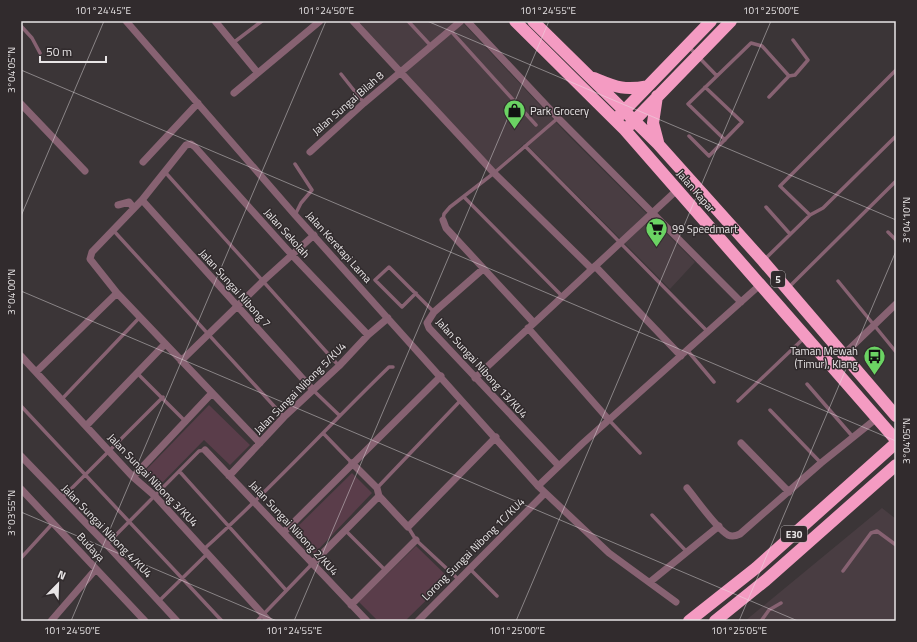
<svg xmlns="http://www.w3.org/2000/svg" width="917" height="642" viewBox="0 0 917 642" font-family="'Titillium Web',sans-serif">
	<style>
		.built { fill: #493d42 }
		.green { fill: #5a3d4a }
		.lines { fill: none; stroke-linecap: round; stroke-linejoin: round }
		.lane { stroke: #876272; stroke-width: 3.5 }
		.street { stroke: #876272; stroke-width: 7 }
		.highway { stroke: #f49bc2; stroke-width: 12 }
		.ticks { fill: none; stroke: #e8e5e6; stroke-width: 1; stroke-opacity: 0.45 }
		.labels { text-anchor: middle; dominant-baseline: central; stroke-width: 3; stroke-linejoin: round; paint-order: stroke }
		.shield { fill: #312b2d; stroke: #b1adae; stroke-width: 1 }
		.shield-label { font-size: 10px; font-weight: bold; fill: #e8e5e6 }
		.street-label { font-size: 11px; fill: #e8e5e6; stroke: #312b2d }
		.poi-label { font-size: 11px; fill: #e8e5e6; stroke: #312b2d; text-anchor: start }
		.neatline { fill: none; stroke: #e8e5e6; stroke-width: 1.5 }
		.ticks-label { font-size: 10px; text-anchor: middle; fill: #e8e5e6 }
	</style>
	<rect width="100%" height="100%" fill="#3b3537"/>
	<!-- built -->
	<path class="built" d="M358,21H461L568,135L695,262L670,289L525,143L495,170Z
		M882,508L896,519V621H745Z"/>
	<!-- green -->
	<path class="green" d="M209,405L250,445L230,465L204,440L161,484L146,470Z
		M352,473L372,493L314,554L291,533Z
		M416,546L449,578L405,621H378L359,602Z"/>
	<g class="lines">
		<!-- lane -->
		<path class="lane" d="M408,21L432,47
			M21,26L32,38L40,53
			M450,30L536,125
			M233,43L262,21
			M688,46L717,76
			M341,74L364,103
			M789,76L795,75L808,60L793,40
			M689,136L709,156L742,122L705,87
			M725,140L688,104L751,43L762,46L789,76L769,97
			M525,146L708,332
			M295,164L312,190L301,203L295,215
			M165,172L339,366
			M464,197L562,296
			M766,207L790,234
			M810,215L780,186L896,70
			M443,220L444,214L450,207L494,173L558,118
			M113,230L284,417
			M888,232L896,240
			M765,259L810,215L823,208L896,136
			M838,281L896,352
			M789,287L896,181
			M416,293L402,307L375,280L389,267L434,312
			M687,350L714,382
			M137,373L185,421
			M807,384L853,437
			M313,390L339,415
			M61,400L140,317
			M738,401L804,338
			M21,406L222,621
			M770,410L821,463
			M609,420L640,453
			M323,433L352,463
			M180,472L285,589
			M377,488L461,400
			M62,498L163,397
			M652,515L687,552
			M408,527L416,540L458,579
			M345,530L385,570
			M107,544L199,451L205,450
			M204,549C269,491 327,427 389,367H393
			M21,558L53,523
			M470,569L497,596
			M843,571L871,533L877,531L896,545
			M159,601L207,554
			M257,621L312,564
			M761,621L769,610L781,603"/>
		<!-- street -->
		<path class="street" d="M126,21L295,215L538,486L609,553L676,602
			M215,21L257,72
			M353,21L494,173L592,269
			M467,21L558,118L741,302
			M234,93L320,21
			M21,104L85,171
			M310,152L364,103L461,21
			M143,162L198,103
			M142,200L313,390
			M118,205L129,202L133,207
			M443,220L446,228L534,323
			M595,266L681,356
			M483,269L434,312L427,323L429,328L559,466
			M528,328L609,420
			M843,355L896,304
			M21,356L133,477L155,496L269,621
			M181,361L263,281L314,235
			M36,372L117,293
			M475,378L678,189
			M86,426L165,344
			M260,443L117,293L90,259L92,252L142,200L186,145L191,144L195,147L292,255L368,335
			M741,443L789,492
			M205,450L367,621
			M21,456L106,544L177,621
			M352,463L377,488L379,496L408,527L496,437
			M229,476L284,417L339,366L368,335L388,318
			M133,477L212,393
			M538,486L583,443L761,284
			M687,488C697,500 716,528 728,535C732,537 736,536 740,534L821,463L877,418
			M21,489L145,621
			M284,532L441,376
			M312,564L379,496
			M650,582L719,526
			M351,605L416,540
			M51,621L96,569
			M418,621L545,493"/>
		<!-- highway -->
		<path class="highway" d="M515,21L625,130L896,440
			M533,21L658,144L763,261L896,416
			M594,78C616,87 624,91 648,86
			M657,96L653,123L658,142
			M619,116L711,21
			M630,125L731,21
			M689,621L756,568L896,443
			M715,621L766,580L896,465"/>
	</g>
	<!-- ticks -->
	<path class="ticks" d="M427,21L896,220M21,70L896,441M21,216L104,21M21,291L798,621M21,512L277,621M71,621L326,21M294,621L549,21M516,621L771,21M739,621L896,251"/>
	<!-- icons -->
	<defs>
		<symbol id="shop-pin" viewBox="-11 -11 22 30"><path d="M0 17L-7.5 6A9.5 9.5 0 1 1 7.5 6Z" fill="#6bd363" stroke="#312b2d"/><path d="M-5-2.5h2.3a2.7 3.5 0 0 1 5.4 0H5L5.5 6h-11ZM-1.5-2.5h3a1.5 2.3 0 0 0-3 0Z" fill="#111"/></symbol>
		<symbol id="supermarket-pin" viewBox="-11 -11 22 30"><path d="M0 17L-7.5 6A9.5 9.5 0 1 1 7.5 6Z" fill="#6bd363" stroke="#312b2d"/><path d="M-6-5.5h2.5l.6 2H6L4.5 2H-2.5L-4.4-4H-6ZM-1.5 3.2a1.3 1.3 0 1 0 .1 0ZM3 3.2a1.3 1.3 0 1 0 .1 0Z" fill="#111"/></symbol>
		<symbol id="bus-pin" viewBox="-11 -11 22 30"><path d="M0 17L-7.5 6A9.5 9.5 0 1 1 7.5 6Z" fill="#6bd363" stroke="#312b2d"/><path d="M-5-6H5V4H4V6H2V4H-2V6H-4V4H-5ZM-3.5-4V0h7V-4ZM-3.5 1.2v1.5H-2V1.2ZM2 1.2v1.5H3.5V1.2Z" fill="#111"/></symbol>
	</defs>
	<g fill-rule="evenodd">
		<use href="#shop-pin" x="502" y="98" width="25" height="34"/>
		<use href="#supermarket-pin" x="644" y="216" width="25" height="34"/>
		<use href="#bus-pin" x="862" y="344" width="25" height="34"/>
	</g>
	<g class="labels">
		<!-- shield labels -->
		<g class="shield">
			<rect x="771" y="271" width="14" height="16" rx="3"/>
			<rect x="781" y="526" width="26" height="16" rx="3"/>
		</g>
		<g class="shield-label">
			<text x="778" y="279">5</text>
			<text x="794" y="534">E30</text>
		</g>
		<!-- street labels -->
		<g class="street-label">
			<text transform="translate(348 103) rotate(-41)">Jalan Sungai Bilah 8</text>
			<text transform="translate(696 191) rotate(49)">Jalan Kapar</text>
			<text transform="translate(287 233) rotate(48)">Jalan Sekolah</text>
			<text transform="translate(339 247) rotate(48)">Jalan Keretapi Lama</text>
			<text transform="translate(235 288) rotate(48)">Jalan Sungai Nibong 7</text>
			<text transform="translate(482 368) rotate(48)">Jalan Sungai Nibong 13/KU4</text>
			<text transform="translate(300 388) rotate(-45)">Jalan Sungai Nibong 5/KU4</text>
			<text transform="translate(153 480) rotate(46)">Jalan Sungai Nibong 3/KU4</text>
			<text transform="translate(294 528) rotate(47)">Jalan Sungai Nibong 2/KU4</text>
			<text transform="translate(107 531) rotate(46)">Jalan Sungai Nibong 4/KU4</text>
			<text transform="translate(91 547) rotate(47)">Budaya</text>
			<text transform="translate(473 549) rotate(-45)">Lorong Sungai Nibong 1C/KU4</text>
		</g>
		<!-- poi labels -->
		<g class="poi-label">
			<text x="530" y="111">Park Grocery</text>
			<text x="672" y="229">99 Speedmart</text>
			<text x="858" y="351" text-anchor="end">Taman Mewah<tspan x="858" dy="13">(Timur), Klang</tspan></text>
		</g>
	</g>
	<!-- border -->
	<rect width="917" height="642" fill="none" stroke="#312b2d" stroke-width="44"/>
	<!-- north arrow -->
	<g transform="translate(58 584) rotate(23)" stroke="#312b2d" stroke-width="3" paint-order="stroke">
	<path d="M0-3L7 15L0 10L-7 15Z" fill="#e8e5e6"/>
	<text y="-6" font-size="11" font-weight="bold" text-anchor="middle" fill="#e8e5e6">N</text>
	</g>
	<!-- scale -->
	<path d="M40 56v6h66v-6" fill="none" stroke="#e8e5e6" stroke-width="2"/>
	<text x="46" y="56" font-size="12" fill="#e8e5e6" stroke="#312b2d" stroke-width="3" paint-order="stroke">50 m</text>
	<rect x="22" y="22" width="873" height="598" class="neatline"/>
	<g class="ticks-label">
		<text x="103" y="14">101°24'45"E</text>
		<text x="326" y="14">101°24'50"E</text>
		<text x="548" y="14">101°24'55"E</text>
		<text x="771" y="14">101°25'00"E</text>
		<text transform="translate(11 70) rotate(-90)" y="4">3°04'05"N</text>
		<text transform="translate(906 220) rotate(-90)" y="4">3°04'10"N</text>
		<text transform="translate(11 292) rotate(-90)" y="4">3°04'00"N</text>
		<text transform="translate(906 441) rotate(-90)" y="4">3°04'05"N</text>
		<text transform="translate(11 513) rotate(-90)" y="4">3°03'55"N</text>
		<text x="72" y="634">101°24'50"E</text>
		<text x="294" y="634">101°24'55"E</text>
		<text x="517" y="634">101°25'00"E</text>
		<text x="739" y="634">101°25'05"E</text>
	</g>
</svg>
